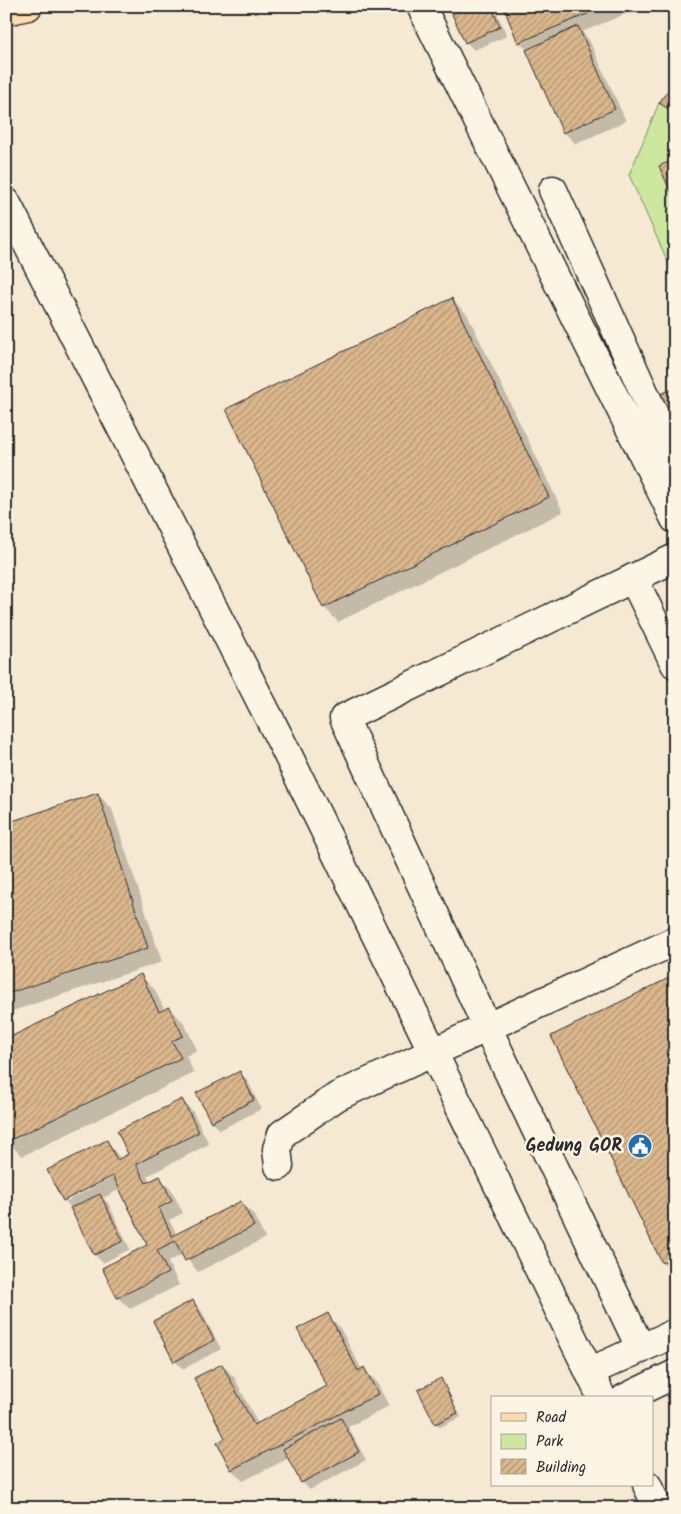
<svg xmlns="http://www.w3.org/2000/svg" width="681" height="1514" viewBox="0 0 681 1514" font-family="Kalam,sans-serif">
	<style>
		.green { fill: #cde89e; stroke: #7c8a64 }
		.shadow { fill: #0003; fill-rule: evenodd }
		.building { fill: url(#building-hatch); stroke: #2b2b2b }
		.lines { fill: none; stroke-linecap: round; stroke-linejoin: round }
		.minor-casing { stroke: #2b2b2b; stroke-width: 31 }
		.major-casing { stroke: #2b2b2b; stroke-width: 31 }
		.minor { stroke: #fcf5e5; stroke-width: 28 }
		.major { stroke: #fddbac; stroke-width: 28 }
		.labels { text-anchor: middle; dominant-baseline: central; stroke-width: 5; stroke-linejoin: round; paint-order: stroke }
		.poi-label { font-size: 18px; font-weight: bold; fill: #2b2b2b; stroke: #fcf5e5; text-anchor: end }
	</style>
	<defs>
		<pattern id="building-hatch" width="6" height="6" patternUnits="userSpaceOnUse" patternTransform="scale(1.25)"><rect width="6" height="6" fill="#dbb78c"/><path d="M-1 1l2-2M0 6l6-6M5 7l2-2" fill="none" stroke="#b29573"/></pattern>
	</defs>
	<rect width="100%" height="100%" fill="#f5e9d3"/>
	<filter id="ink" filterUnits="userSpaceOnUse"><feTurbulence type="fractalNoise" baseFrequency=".02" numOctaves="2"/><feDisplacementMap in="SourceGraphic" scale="10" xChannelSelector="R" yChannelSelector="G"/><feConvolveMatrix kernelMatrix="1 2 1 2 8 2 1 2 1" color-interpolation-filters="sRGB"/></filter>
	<g filter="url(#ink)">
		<!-- green -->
		<path class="green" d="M675,81V278L629,175L659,103Z"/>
		<!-- shadow -->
		<path class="shadow" d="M473,6H494L507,36L474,50L466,42Z
			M505,6H645L582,32L589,40L626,121L576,144L564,132L527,50L519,42Z
			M675,83V117L661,103Z
			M452,300L467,314L563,512L338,622L324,607Z
			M98,794L112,809L162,962L6,1013V824Z
			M141,976L155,990L165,1011L169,1008L184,1023L197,1050L186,1056L194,1073L22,1156L7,1141Z
			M675,977V1269L671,1270L663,1262Z
			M240,1073L248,1081L261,1109L220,1130L212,1122L198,1094Z
			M182,1100L193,1112L209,1144L147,1176L150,1182L160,1178L171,1189L183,1213L169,1220L177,1235L241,1203L253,1214L265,1238L198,1272L183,1254L168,1262L179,1285L130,1309L118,1298L103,1268L149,1245L121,1189L103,1198L108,1203L130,1249L103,1263L95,1255L72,1209L64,1200L106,1141L121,1159L130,1155ZM118,1172L119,1174L67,1201V1198Z
			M193,1302L201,1310L221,1349L183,1369L175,1361Z
			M327,1315L339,1326L362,1370L364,1369L376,1381L389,1406L348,1427L366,1460L310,1490L302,1482L289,1458L243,1481L232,1470L227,1439L222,1365L234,1377L258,1424L328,1387Z
			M440,1379L461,1417L440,1427L436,1423Z"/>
		<!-- building -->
		<path class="building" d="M470,6H491L500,27L465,43L452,14Z
			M503,6H606L518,43Z
			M578,26L615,109L563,133L526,50Z
			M675,81V113L659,103Z
			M675,159V201L659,166Z
			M452,298L549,497L323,608L226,409Z
			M675,388V445L653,397Z
			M98,793L148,948L6,994V823Z
			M141,974L159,1012L169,1007L183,1036L172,1041L181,1058L6,1142V1039Z
			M675,975V1257L662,1263L551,1036Z
			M240,1071L254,1100L211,1122L196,1093Z
			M182,1099L199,1132L136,1164L146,1183L160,1176L172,1201L159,1208L172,1236L241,1201L254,1226L185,1261L175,1241L157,1250L168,1273L117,1298L102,1268L147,1245L113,1176L63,1201L47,1170L107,1140L117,1160L128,1154L117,1131Z
			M100,1194L123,1241L94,1255L70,1208Z
			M193,1300L214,1340L174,1362L153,1321Z
			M328,1313L358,1371L364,1367L378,1394L231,1470L217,1443L225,1438L194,1378L222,1364L254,1425L327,1386L297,1329Z
			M441,1378L458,1413L435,1424L418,1390Z
			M341,1418L359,1452L301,1483L283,1449Z"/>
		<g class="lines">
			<defs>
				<path id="minor" d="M421,6L675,519
					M553,190L675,461
					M6,202L283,745L602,1398
					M633,578L675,664
					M279,1166L277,1149L282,1134L338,1096L675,941
					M641,1349L487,1027L344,718L675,558
					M589,1372L675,1333
					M625,1398L675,1374
					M647,1485L658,1508"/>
				<path id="major" d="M6,11L28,6"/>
			</defs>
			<!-- minor casing -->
			<use href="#minor" class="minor-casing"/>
			<!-- major casing -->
			<use href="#major" class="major-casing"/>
			<!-- minor -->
			<use href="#minor" class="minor"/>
			<!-- major -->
			<use href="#major" class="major"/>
		</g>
	</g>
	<!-- icons -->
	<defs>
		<symbol id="civic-disc" viewBox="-11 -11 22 22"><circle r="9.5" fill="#1f6fb2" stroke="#fcf5e5"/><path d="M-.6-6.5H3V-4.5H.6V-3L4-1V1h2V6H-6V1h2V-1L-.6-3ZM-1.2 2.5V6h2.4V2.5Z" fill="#fff"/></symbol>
	</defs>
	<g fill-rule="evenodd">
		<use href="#civic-disc" x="626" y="1132" width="28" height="28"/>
	</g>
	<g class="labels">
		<!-- poi labels -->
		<g class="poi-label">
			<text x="622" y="1146">Gedung GOR</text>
		</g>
	</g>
	<!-- margin -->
	<rect width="681" height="1514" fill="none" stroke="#fcf5e5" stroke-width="25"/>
	<rect x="12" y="12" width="656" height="1489" fill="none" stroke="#2b2b2b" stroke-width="2" filter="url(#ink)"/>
	<!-- legend -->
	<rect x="491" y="1396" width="162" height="90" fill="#fcf5e5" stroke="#a8a49b"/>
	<rect x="501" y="1413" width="25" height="8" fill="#fddbac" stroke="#a8a49b"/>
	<text x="536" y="1422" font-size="15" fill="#2b2b2b">Road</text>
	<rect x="501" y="1434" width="25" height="15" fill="#cde89e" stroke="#a8a49b"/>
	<text x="536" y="1446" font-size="15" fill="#2b2b2b">Park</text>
	<rect x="501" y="1459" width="25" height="15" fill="url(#building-hatch)" stroke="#a8a49b"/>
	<text x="536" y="1472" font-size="15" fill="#2b2b2b">Building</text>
</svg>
